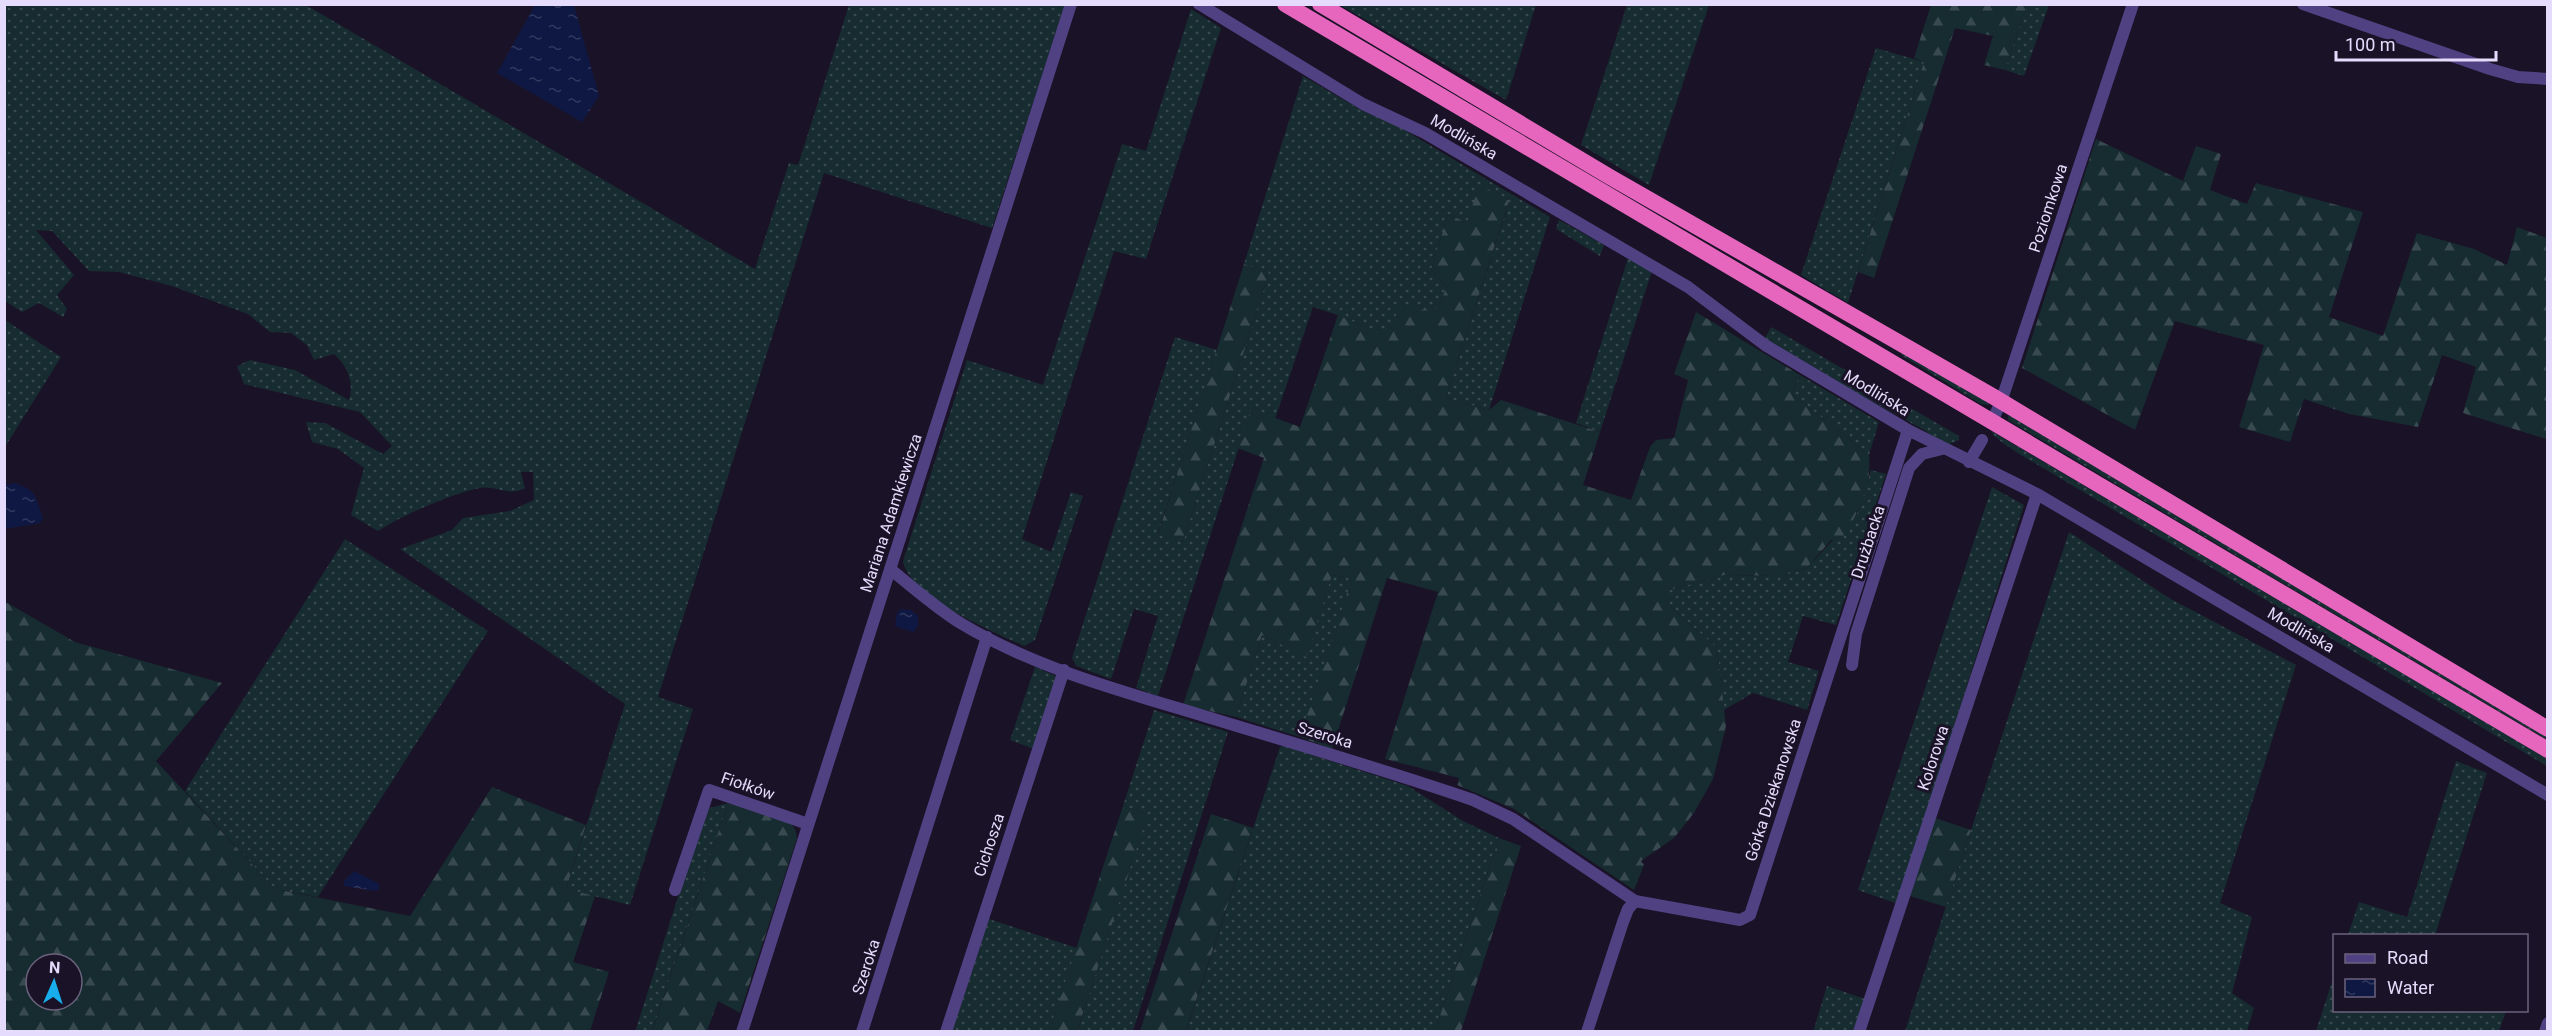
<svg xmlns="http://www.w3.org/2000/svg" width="2552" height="1036" viewBox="0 0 2552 1036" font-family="Roboto,sans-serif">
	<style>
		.grass { fill: url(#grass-dots) }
		.forest { fill: url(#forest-firs); fill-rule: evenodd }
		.water { fill: url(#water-ripples) }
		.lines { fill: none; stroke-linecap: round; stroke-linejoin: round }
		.minor { stroke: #504182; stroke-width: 12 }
		.trunk { stroke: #e666be; stroke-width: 16 }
		.labels { text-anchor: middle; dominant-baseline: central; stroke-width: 6; stroke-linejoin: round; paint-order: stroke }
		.street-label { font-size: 16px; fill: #e5dbfc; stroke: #1a1227 }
	</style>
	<defs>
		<pattern id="grass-dots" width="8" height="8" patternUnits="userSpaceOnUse" patternTransform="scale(1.5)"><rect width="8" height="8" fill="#162c30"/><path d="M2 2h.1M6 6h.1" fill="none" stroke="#384a4f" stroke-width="1.8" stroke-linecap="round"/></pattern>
		<pattern id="forest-firs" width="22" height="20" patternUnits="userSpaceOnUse" patternTransform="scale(1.5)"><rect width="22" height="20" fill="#162c30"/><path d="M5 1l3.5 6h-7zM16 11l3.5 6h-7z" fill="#384a4f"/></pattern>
		<pattern id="water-ripples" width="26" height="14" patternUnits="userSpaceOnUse" patternTransform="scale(1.5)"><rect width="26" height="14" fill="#0f1843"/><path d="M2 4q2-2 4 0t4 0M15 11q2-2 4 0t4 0" fill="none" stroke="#32395f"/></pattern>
	</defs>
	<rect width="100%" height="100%" fill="#1a1227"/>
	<!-- grass -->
	<path class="grass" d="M4,5H306L755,269L789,163L798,165L849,5H1065L992,228L824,173L658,697L693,709L630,905L566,889L625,704L400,549L452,530L463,518L510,511L534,500L533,472H521L525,488C509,497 496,485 480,488C450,494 403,515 378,531L351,515L364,468L338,449L312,442L306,422L325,423L383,454L392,446L360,412L244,384L237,366L250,360L295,370L349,400C354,381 348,367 334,354L314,360L307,345L291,333L270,332L248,314L172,286L119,272L89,271L52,231L36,230L74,275L57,295L67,309L63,317L39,303L22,312L5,301Z
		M1340,5H1536L1506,100Z
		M1627,5H1709L1649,185L1581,145Z
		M2027,5H2049L2024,76L2005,70Z
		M1191,9L1221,28L1146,259L1114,251L1022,539L1051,552L1071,492L1083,496L1035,640L1024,646C992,631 909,597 903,561L967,360L1043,385L1122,144L1146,151Z
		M1876,48L1924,62L1848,303L1801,275Z
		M1303,76L1361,110L1396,125L1550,217L1489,410L1446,398L1509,202L1467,223L1448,214L1431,270L1447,287L1435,312L1385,336L1338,315L1313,307L1275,419L1251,410L1158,696L1136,688L1158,616L1134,609L1111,679L1076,666L1072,658L1175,337L1217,350L1158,533L1183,542L1269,273L1244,264Z
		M1559,220L1604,245L1600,256L1556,229Z
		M1628,258L1652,271L1600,432L1576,423Z
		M5,320L61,357L5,447Z
		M1771,327L1959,436V440L1945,446L1924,430L1857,393L1765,338Z
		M1904,349L1990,400L1988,405L1981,404L1901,355Z
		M1800,375L1879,422L1869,455L1792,394Z
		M2008,416H2014L2547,733V740L2008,420Z
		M1991,431L2547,758V766L2058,477C2044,468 1995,442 1991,431Z
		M1871,470L1886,474L1836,625L1803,616L1788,662L1819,671L1807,710L1753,693L1724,710L1717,648L1669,605V590L1724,575L1782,576L1807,568L1857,514Z
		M1992,487L2024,505L1898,904L1858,890Z
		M2069,532L2169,598L2296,665L2220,903L2252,917L2232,993L2254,1008L2247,1031H1905Z
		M345,539L488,631L318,897L275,889L185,791Z
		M1332,575L1353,578L1300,737L1236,717L1262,635L1306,656Z
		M1035,667L1058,677L1034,749L1010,740Z
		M1154,710L1228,732L1133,1031L1077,1032L1147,814L1123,806Z
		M1284,746L1408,786L1463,821L1499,838L1435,1031L1186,1032L1280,747Z
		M2456,761L2487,773L2435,935H2348L2359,902L2407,917Z
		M728,803L652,1031L635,1032L706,809Z
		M989,919L1077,948L1049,1031L952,1032Z
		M2334,976V1010L2506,1011L2499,1031H2316Z
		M1827,986L1865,999L1854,1031L1813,1032Z"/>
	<!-- forest -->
	<path class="forest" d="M1931,5H2027L2005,70L1984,65L1993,36L1955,28L1874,278L1858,272L1924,62L1914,58Z
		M2096,139L2183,181L2196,146L2221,154L2210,190L2247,204L2256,183L2363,212L2329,317L2383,336L2417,233L2474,249L2507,265L2517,227L2547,238L2546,439L2463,413L2476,367L2442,355L2418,427L2349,414L2304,399L2290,442L2239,427L2264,345L2175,321L2135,430L2022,368Z
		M1479,184L1509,201L1446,398L1489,410L1501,400L1600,432L1583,485L1631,500L1650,447L1656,440L1674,438L1688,380L1674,374L1696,312L1800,375L1792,394L1869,455C1872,485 1858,514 1842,539L1831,540L1807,568L1782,576L1724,575L1669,590L1670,606L1717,648L1726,726L1713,779L1694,813L1674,838L1641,861L1644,865L1634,890L1514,809L1457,785L1459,778L1385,759L1438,592L1387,578L1332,749L1300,737L1352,578L1332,575L1306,657L1262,635L1236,717L1183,705L1264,458L1237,448L1251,409L1300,427L1338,315L1384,335L1402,305L1435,312L1447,287L1431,270L1448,214L1467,223Z
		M1244,264L1269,273L1183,542L1158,534Z
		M4,601L75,642L222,683L156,761L275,889L410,916L492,787L586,825L566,889L595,896L573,962L609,972L590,1031H5ZM36,964H72V1000H36Z
		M728,803C745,808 778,815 792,825C796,829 796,833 797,838L740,1013L718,1001L707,1031L652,1032Z
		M1123,806L1148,814L1077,1031H1049Z
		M1211,814L1253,828L1186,1031H1140Z
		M1935,818L1971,830L1946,907L1910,896Z
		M1499,838L1521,846L1461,1031H1435Z"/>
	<!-- water -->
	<path class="water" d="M535,5H574L599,96L582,122L497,73Z
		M15,483C38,491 35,497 43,518L40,523L5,529V485Z
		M901,609L911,610L918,616V626L913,632L895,626L897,613Z
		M354,871L379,884V889L375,891L344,886V881Z"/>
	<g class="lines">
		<!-- minor -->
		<path class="minor" d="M1199,4L1363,104L1425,133L1688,287L1765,345L1908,430L2037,494L2548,795
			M2303,4L2490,69L2518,77L2548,79
			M1992,421L2001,402L2133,4
			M1969,462L1982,440
			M890,569C914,588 936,608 962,624C1032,666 1114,689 1191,712C1285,741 1380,768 1473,800L1513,819L1635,901
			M1852,665L1856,634L1909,468L1922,454L1942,449
			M675,890L709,790L808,824
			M742,1032L1071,4
			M862,1032L987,637
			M946,1032L1064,670
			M1587,1032L1623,922L1628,909L1635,901L1740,920L1750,915L1908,430
			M1859,1032L2037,494
			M2545,1032L2548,1023"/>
		<!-- trunk -->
		<path class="trunk" d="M1285,4L2548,750
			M1320,4L1610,177L1994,397L2548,729"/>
	</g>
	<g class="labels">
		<!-- street labels -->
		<g class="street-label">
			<text transform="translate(1464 137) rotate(30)">Modlińska</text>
			<text transform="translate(2048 208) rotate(-72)">Poziomkowa</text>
			<text transform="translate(1877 393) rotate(31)">Modlińska</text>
			<text transform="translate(891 513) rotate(-72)">Mariana Adamkiewicza</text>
			<text transform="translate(1868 542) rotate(-72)">Drużbacka</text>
			<text transform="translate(2301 630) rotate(30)">Modlińska</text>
			<text transform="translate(1325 735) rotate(17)">Szeroka</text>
			<text transform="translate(1933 758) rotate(-72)">Kolorowa</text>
			<text transform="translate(748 786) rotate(19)">Fiołków</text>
			<text transform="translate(1773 790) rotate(-72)">Górka Dziekanowska</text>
			<text transform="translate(989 845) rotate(-72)">Cichosza</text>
			<text transform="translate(866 967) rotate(-72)">Szeroka</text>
		</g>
	</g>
	<!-- border -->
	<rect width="2552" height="1036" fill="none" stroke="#e5dbfc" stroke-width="12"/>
	<!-- legend -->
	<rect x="2333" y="934" width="195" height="78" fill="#1a1227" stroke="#6b627c" stroke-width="1.5"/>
	<rect x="2345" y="954" width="30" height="9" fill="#504182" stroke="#6b627c" stroke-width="1.5"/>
	<text x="2387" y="964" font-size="18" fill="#e5dbfc">Road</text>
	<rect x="2345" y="979" width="30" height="18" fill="url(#water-ripples)" stroke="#6b627c" stroke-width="1.5"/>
	<text x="2387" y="994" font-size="18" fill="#e5dbfc">Water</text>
	<!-- north arrow -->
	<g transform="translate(54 982) rotate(3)"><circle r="28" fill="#1a1227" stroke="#6b627c" stroke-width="1.5"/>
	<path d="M0-4.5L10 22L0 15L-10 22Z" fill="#18aeeb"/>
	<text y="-9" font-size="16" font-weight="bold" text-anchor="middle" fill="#e5dbfc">N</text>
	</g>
	<!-- scale -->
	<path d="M2336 51v9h160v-9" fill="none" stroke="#e5dbfc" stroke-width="3"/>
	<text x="2345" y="51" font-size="18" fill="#e5dbfc" stroke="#1a1227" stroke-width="4.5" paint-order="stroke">100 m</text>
</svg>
